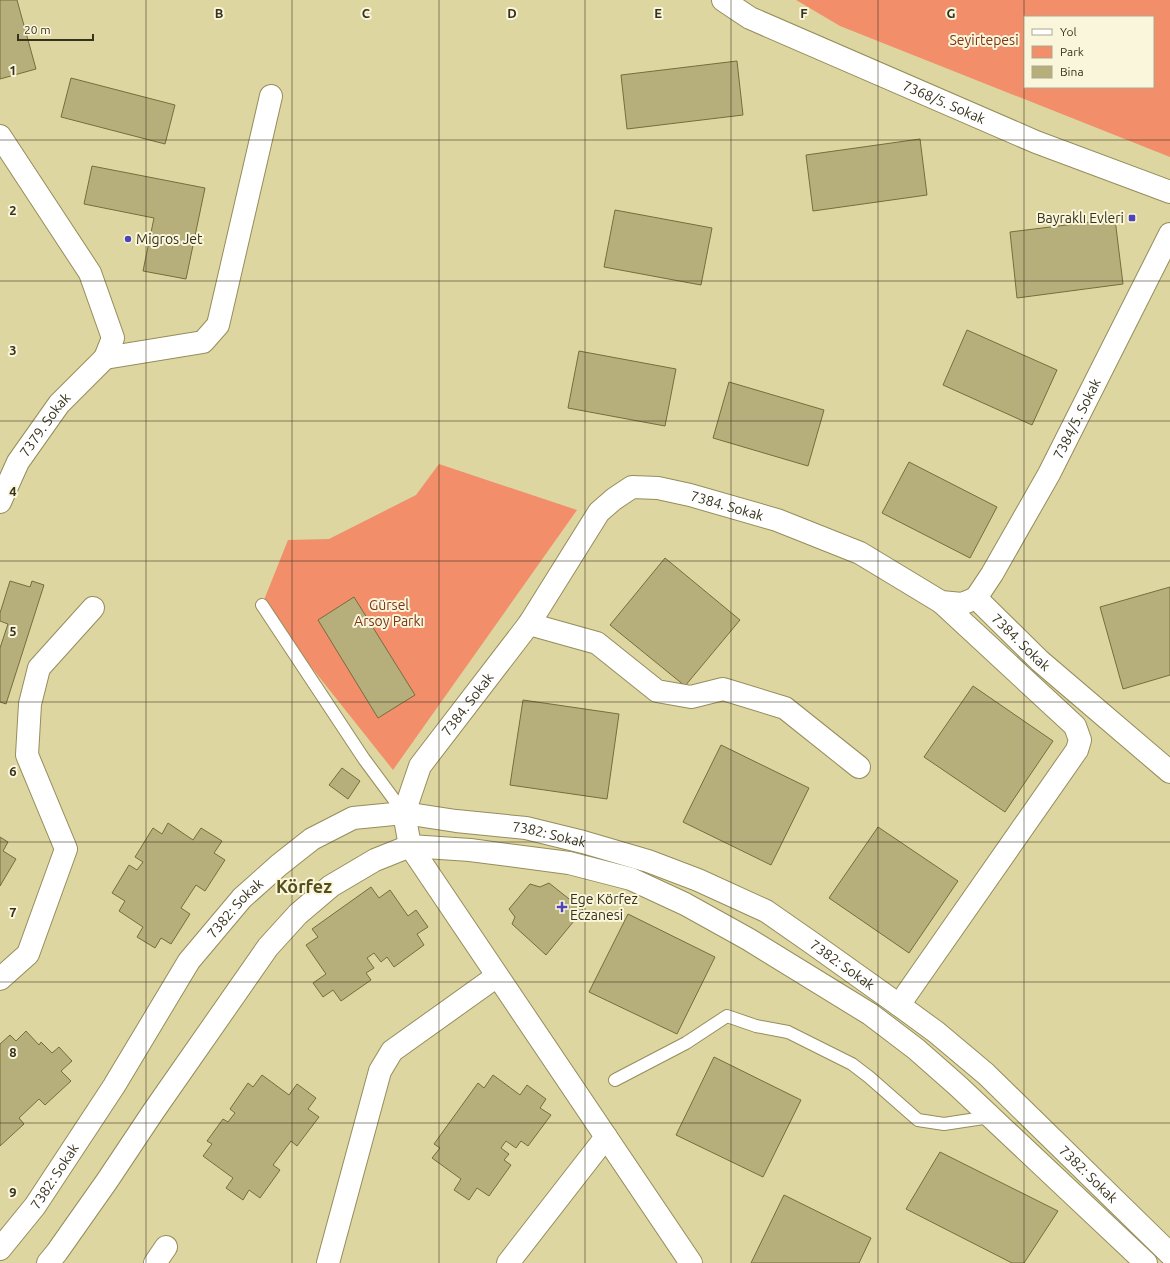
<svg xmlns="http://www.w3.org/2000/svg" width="1170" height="1263" viewBox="0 0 1170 1263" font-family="Ubuntu,sans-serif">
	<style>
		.green { fill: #f28e69; fill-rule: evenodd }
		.building { fill: #b7af7b; stroke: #756e3c }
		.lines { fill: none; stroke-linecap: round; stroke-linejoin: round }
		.service-casing { stroke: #958d5b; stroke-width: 14 }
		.minor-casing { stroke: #958d5b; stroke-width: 24 }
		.tertiary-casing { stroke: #958d5b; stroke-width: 24 }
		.service { stroke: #fff; stroke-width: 12 }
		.minor { stroke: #fff; stroke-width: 22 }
		.tertiary { stroke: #fff; stroke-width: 22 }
		.grid { fill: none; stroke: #36321d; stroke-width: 1; stroke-opacity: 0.55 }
		.poi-dot { fill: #4d43ba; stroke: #faf6db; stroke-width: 1.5 }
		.labels { text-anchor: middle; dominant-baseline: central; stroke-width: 4; stroke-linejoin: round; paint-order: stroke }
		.park-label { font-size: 14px; fill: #7d3417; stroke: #faf6db }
		.street-label { font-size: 14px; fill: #36321d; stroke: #faf6db }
		.poi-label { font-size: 14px; fill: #36321d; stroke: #faf6db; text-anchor: start }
		.district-label { font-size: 18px; font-weight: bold; fill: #554d1a; stroke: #faf6db }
		.grid-label { font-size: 13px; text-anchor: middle; font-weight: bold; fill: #36321d; stroke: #faf6db; stroke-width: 4; stroke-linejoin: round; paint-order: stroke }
	</style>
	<rect width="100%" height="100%" fill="#ded6a1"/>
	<!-- green -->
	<path class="green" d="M796,0H1170V157L840,26ZM1025,17H1153V87H1025Z
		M439,464L577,510L393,770L262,605L288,540L329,539L416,495Z"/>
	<!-- building -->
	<path class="building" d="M0,0H17L36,69L0,79Z
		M737,61L743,115L627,129L621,75Z
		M71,78L175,105L165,144L61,117Z
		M920,139L927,195L813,211L806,155Z
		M92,166L205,188L186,279L143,271L154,218L84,204Z
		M615,210L712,228L701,285L604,267Z
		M1115,219L1123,284L1017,298L1010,232Z
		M967,330L1057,370L1032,425L943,385Z
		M579,351L676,369L665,426L568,408Z
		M729,382L824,410L808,466L713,438Z
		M909,462L997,507L970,558L882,513Z
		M665,558L740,620L685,686L610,625Z
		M10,581L30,587L32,581L44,585L6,704L0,702V648L8,624L0,621V613Z
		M1170,587V675L1123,689L1100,607Z
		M354,597L415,695L378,718L318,620Z
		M973,686L1053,741L1005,812L924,757Z
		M523,700L619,714L607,799L510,785Z
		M721,745L809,788L771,865L683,822Z
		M342,768L360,781L348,799L329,785Z
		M168,823L193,840L201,828L222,841L214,853L225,860L205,891L196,885L181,908L190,914L171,944L161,938L155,948L137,937L143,927L119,911L125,901L112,893L129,865L137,870L143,862L135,857L153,828L162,834Z
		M878,827L958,881L909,953L829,898Z
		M0,837L8,842L3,851L16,859L0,886Z
		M549,883L583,910L546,955L512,924L515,917L509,909L530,884L540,887Z
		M371,887L379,898L390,890L408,916L416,910L428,927L417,934L424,945L394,967L387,957L381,962L374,953L367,958L374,968L366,973L371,980L341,1001L333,990L323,997L313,983L326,974L306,945L318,937L312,929Z
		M628,914L715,957L677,1034L589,992Z
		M26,1031L39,1045L41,1042L52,1053L59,1047L72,1061L61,1071L71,1081L45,1105L39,1099L19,1118L24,1124L0,1146V1044L10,1035L16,1041Z
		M714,1057L801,1100L763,1177L676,1135Z
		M262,1075L289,1095L297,1084L316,1098L308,1109L319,1117L297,1146L291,1141L273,1165L280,1170L260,1198L249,1190L243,1200L226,1188L233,1178L203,1156L212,1144L207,1141L223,1119L228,1122L235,1113L230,1109L248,1083L253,1087Z
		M493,1075L520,1095L527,1085L546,1099L540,1108L551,1115L528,1146L521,1141L516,1148L506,1141L501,1148L509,1154L504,1160L511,1165L489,1196L477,1188L469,1200L454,1190L461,1179L432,1158L440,1148L434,1144L478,1083L484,1088Z
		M940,1152L1058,1211L1024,1263H1012L906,1209Z
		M784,1195L871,1238L859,1263H751Z"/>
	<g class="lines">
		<defs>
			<path id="service" d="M262,605L364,759L404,813
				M615,1080L686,1043L727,1016L756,1026L788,1032L852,1064L869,1077L918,1120L944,1124L990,1117"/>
			<g id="minor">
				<path d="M0,136L90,273L113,338L105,358"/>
				<path d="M105,358L203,342L218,325L271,96"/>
				<path id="s1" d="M976,598L992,574L1049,474L1170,234"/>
				<path id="s2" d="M976,598L1040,661L1170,772"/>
				<path d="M529,624L597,643L657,691L691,697L723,689L785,708L859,767"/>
				<path d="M0,979L28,954L66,849L27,755L30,704L39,668L93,608"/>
				<path d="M899,1005L1077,750L1080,740L1075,726L941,602"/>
				<path id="s3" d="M0,1249L35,1206L114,1086L189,961L242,898L279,865L312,839L353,818L404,813L456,821L526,828L583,842L648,861L698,880L766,911L812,943L899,1005L936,1032L986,1074L1170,1254"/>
				<path d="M48,1263L57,1252L107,1181L153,1112L268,947L298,914L331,886L375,860L410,846L470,850L569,863L631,879L685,904L748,939L870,1014L916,1049L958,1086L1146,1263"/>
				<path d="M155,1263L166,1247"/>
				<path d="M328,1263L380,1071L392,1051L497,976"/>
				<path d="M508,1263L606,1137"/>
				<path id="s4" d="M691,1263L410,846L404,813L420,766L529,624L599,512L614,499L632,487L658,488L690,495L777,520L860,553L941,602L962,604L976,598"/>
			</g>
			<g id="tertiary">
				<path id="s5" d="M723,0L750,18L1036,142L1170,192"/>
				<path id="s6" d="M0,502L18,462L59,404L105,358"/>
			</g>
		</defs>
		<!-- service casing -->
		<use href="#service" class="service-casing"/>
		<!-- minor casing -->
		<use href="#minor" class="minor-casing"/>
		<!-- tertiary casing -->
		<use href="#tertiary" class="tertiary-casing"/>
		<!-- service -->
		<use href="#service" class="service"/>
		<!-- minor -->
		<use href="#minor" class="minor"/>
		<!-- tertiary -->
		<use href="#tertiary" class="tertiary"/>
	</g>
	<!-- grid -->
	<path class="grid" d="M146,0V1263M292,0V1263M439,0V1263M585,0V1263M731,0V1263M878,0V1263M1024,0V1263M0,140H1170M0,281H1170M0,421H1170M0,561H1170M0,702H1170M0,842H1170M0,982H1170M0,1123H1170"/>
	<!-- markers -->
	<g class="poi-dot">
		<rect x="1128" y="214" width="8" height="8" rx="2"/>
		<circle cx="128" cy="239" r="4"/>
		<path d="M560 901h4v4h4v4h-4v4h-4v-4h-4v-4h4z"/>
	</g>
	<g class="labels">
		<!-- park labels -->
		<g class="park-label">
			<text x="984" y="40">Seyirtepesi</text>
			<text x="389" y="605">Gürsel<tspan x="389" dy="16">Arsoy Parkı</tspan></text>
		</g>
		<!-- street labels -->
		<g class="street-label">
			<text stroke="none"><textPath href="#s5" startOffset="244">7368/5. Sokak</textPath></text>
			<text stroke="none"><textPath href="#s1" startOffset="206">7384/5. Sokak</textPath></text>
			<text stroke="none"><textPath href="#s6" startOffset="90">7379. Sokak</textPath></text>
			<text stroke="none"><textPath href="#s4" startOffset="1036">7384. Sokak</textPath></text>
			<text stroke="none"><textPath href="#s2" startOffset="63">7384. Sokak</textPath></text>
			<text stroke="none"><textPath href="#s4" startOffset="664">7384. Sokak</textPath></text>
			<text stroke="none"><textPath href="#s3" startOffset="763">7382: Sokak</textPath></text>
			<text stroke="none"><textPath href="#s3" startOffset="415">7382: Sokak</textPath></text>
			<text stroke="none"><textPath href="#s3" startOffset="1087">7382: Sokak</textPath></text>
			<text stroke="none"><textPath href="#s3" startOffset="1411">7382: Sokak</textPath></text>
			<text stroke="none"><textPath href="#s3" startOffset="91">7382: Sokak</textPath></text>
		</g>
		<!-- poi labels -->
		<g class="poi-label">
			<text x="1124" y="218" text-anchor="end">Bayraklı Evleri</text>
			<text x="136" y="239">Migros Jet</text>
			<text x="570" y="899">Ege Körfez<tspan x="570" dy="16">Eczanesi</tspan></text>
		</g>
		<!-- district labels -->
		<g class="district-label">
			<text x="304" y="886">Körfez</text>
		</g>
	</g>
	<g class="grid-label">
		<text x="219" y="18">B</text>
		<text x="366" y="18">C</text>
		<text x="512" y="18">D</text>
		<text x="658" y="18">E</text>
		<text x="804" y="18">F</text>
		<text x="951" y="18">G</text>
		<text x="13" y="75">1</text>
		<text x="13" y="215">2</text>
		<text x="13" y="355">3</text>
		<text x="13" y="496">4</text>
		<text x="13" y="636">5</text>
		<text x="13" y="776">6</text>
		<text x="13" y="917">7</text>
		<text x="13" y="1057">8</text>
		<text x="13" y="1197">9</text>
	</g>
	<!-- legend -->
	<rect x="1024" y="16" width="130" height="72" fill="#faf6db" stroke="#aca88f"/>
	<rect x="1032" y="29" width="20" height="6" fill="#ffffff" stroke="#aca88f"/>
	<text x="1060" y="36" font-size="12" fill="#36321d">Yol</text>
	<rect x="1032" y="46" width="20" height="12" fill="#f28e69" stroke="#aca88f"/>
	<text x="1060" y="56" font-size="12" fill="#36321d">Park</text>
	<rect x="1032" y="66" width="20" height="12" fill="#b7af7b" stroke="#aca88f"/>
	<text x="1060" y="76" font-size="12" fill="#36321d">Bina</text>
	<!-- scale -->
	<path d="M18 34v6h75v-6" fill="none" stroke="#36321d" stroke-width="2"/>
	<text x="24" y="34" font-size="12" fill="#36321d" stroke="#faf6db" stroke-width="3" paint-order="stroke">20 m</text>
</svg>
